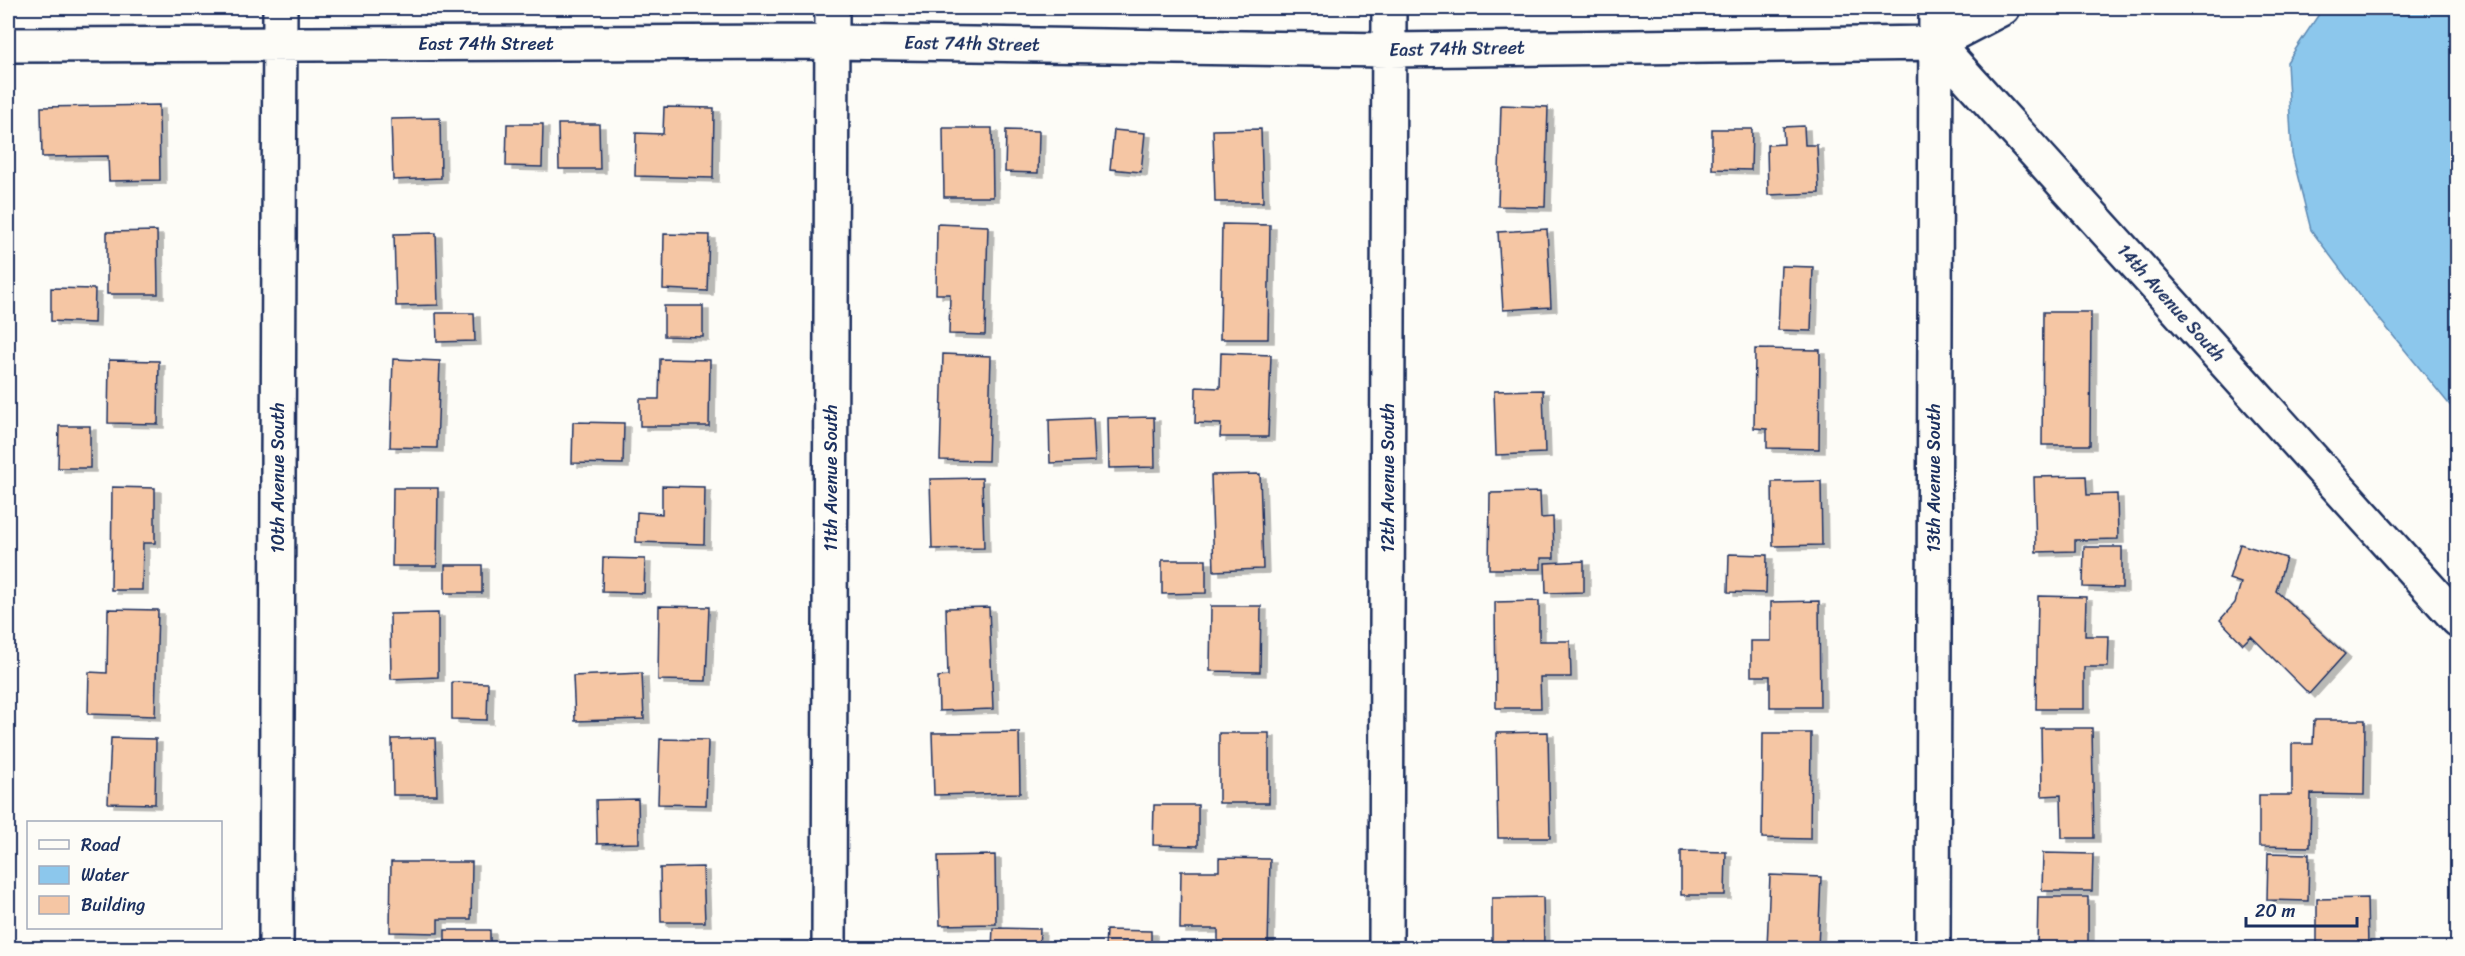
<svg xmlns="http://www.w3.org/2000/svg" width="2465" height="956" viewBox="0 0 2465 956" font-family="Sriracha,sans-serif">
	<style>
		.water { fill: #8cc7ec; stroke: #5f8ab3; stroke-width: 1.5 }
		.building { fill: #f5c6a4; stroke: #1b2f5e; stroke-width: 1.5; filter: url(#shadow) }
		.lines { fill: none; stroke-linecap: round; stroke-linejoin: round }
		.minor-casing { stroke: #1b2f5e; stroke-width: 38 }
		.minor { stroke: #fdfcf7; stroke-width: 33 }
		.labels { text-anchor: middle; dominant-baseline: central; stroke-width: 6; stroke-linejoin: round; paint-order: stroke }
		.street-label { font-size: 18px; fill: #1b2f5e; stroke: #fdfcf7 }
	</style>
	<defs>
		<filter id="shadow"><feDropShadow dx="6" dy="4" stdDeviation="0" flood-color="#0004"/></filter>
	</defs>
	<rect width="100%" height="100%" fill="#fdfcf7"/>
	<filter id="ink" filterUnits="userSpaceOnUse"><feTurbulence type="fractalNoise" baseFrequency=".0167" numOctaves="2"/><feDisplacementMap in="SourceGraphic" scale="12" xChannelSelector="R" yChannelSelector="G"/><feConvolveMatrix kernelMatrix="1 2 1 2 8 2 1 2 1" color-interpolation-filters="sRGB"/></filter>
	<g filter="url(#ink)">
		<!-- water -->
		<path class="water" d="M2323,8H2457V414L2359,294L2311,230L2292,154L2287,62Z"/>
		<!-- building -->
		<path class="building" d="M159,105L160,180L109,181L108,156L42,157L41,107Z
			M1501,105L1548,107L1545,207L1498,206Z
			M664,107L714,108L713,178L635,176L636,133L663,134Z
			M440,118L441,178L393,180L391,119Z
			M507,124H543L542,167L506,166Z
			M558,124H599L600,169H559Z
			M1804,126L1805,145H1817L1819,193L1768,195L1767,145L1784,144L1783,127Z
			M943,128H992L993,197H944Z
			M1261,129L1263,202H1215L1213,130Z
			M1712,129H1752L1751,170L1712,169Z
			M1006,130L1039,131L1038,173L1005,172Z
			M1114,130L1145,133L1141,172L1110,169Z
			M937,224L988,226L985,335L949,334L950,294H936Z
			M1222,224L1270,225L1268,339H1220Z
			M1547,229L1551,307L1503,310L1498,232Z
			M157,231L158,294H107V232Z
			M436,233L438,305L396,306L394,234Z
			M664,234L709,235L707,291L663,289Z
			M1781,266L1813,267L1811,331L1778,330Z
			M51,288L95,289L94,323L51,321Z
			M664,306H703V337L664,336Z
			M2043,312H2091L2090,445H2042Z
			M436,313H474L475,341L437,342Z
			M1755,349L1820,350L1819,449L1767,448V429L1754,428Z
			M1221,353L1271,355L1268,437H1220L1221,424L1195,423L1196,387L1220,388Z
			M943,354L991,356L988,461L940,460Z
			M393,359L440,361L437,448L390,447Z
			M660,359L710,360L709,426H640V399H659Z
			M109,360L159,361L158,424L108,423Z
			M1543,390L1545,453L1496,455L1494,391Z
			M1154,417L1155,467L1109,468L1108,418Z
			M1093,418L1095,461L1050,463L1049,420Z
			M573,422L624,423L623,464L572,463Z
			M59,426H90V468H58Z
			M1260,474L1263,569L1214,571L1211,475Z
			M2086,476L2087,495L2117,494L2118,539L2075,540V551L2036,552L2034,477Z
			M982,478L984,548L932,549L930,479Z
			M1821,481L1822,545L1773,546L1772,482Z
			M662,486L705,487L704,544L636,542L637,512L662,514Z
			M112,487L155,488V543H143L142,590H111Z
			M393,488H438L437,566H392Z
			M1540,492L1541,518L1553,517L1554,558H1541V569H1489L1490,493Z
			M2240,544L2286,558L2276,591L2345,654L2309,694L2251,636L2243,644L2220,620L2235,603L2241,583L2229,579Z
			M2084,547H2122V588L2083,587Z
			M1729,554L1767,555L1766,593L1728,592Z
			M603,558L645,559L644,593L602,592Z
			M1162,560H1206V593L1162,594Z
			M1584,561V592L1546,593L1545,563Z
			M445,565H482V593H445Z
			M2038,596L2086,597L2085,636H2109L2108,667H2084V709H2036Z
			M1539,601V641H1570L1571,677H1540L1541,708H1496L1495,602Z
			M1819,601L1820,707H1770V676H1751V641H1771V602Z
			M659,606L709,607L706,681L658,680Z
			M1211,606H1261L1260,672L1210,671Z
			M989,607L993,709L939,711L938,677L948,676L946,608Z
			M108,609L158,610L155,716L88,714L89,672L107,673Z
			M438,613V677L391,679L390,614Z
			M642,673L644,719L575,721L573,676Z
			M452,682L488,683L487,720L452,719Z
			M2314,720H2365L2364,795L2311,794L2310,847L2259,846V795H2292V744H2313Z
			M2041,728H2092L2094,838H2062L2061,795L2042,796Z
			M1019,732L1020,793L934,795L932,733Z
			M1548,732L1550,838H1498L1496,733Z
			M1219,733H1269V803H1219Z
			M1763,733H1811L1810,839L1762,838Z
			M111,738L156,739L155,804L108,803Z
			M435,738L437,795H393L392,739Z
			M660,739L708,740L706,805L658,804Z
			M638,799L639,843L597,844L596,800Z
			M1154,805H1198V846L1153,845Z
			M1681,851L1726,852L1725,895H1681Z
			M2043,853L2093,854L2092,891H2042Z
			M2268,853L2309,854L2308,901L2267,900Z
			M995,855L996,924L940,925L938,856Z
			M1219,858L1270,859L1268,948H1218V929H1180L1181,871H1219Z
			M391,862H472L471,919H438V933L390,932Z
			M703,867L705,922H661L660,868Z
			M1770,875L1821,877L1818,948H1767Z
			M1543,897L1544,948H1492V898Z
			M2038,897H2088V948H2037Z
			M2367,898L2368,948H2317V899Z
			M993,928L1040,929L1039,948H992Z
			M445,930H490V948H445Z
			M1106,930L1151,931V948H1105Z"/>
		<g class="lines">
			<defs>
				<path id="minor" d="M1936,43L2458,620
					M8,45L832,42L1389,50L1936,43L2003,8
					M276,948L280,8
					M829,948L832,8
					M1386,948L1389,8
					M1933,948L1936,8"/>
			</defs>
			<!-- minor casing -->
			<use href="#minor" class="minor-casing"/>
			<!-- minor -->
			<use href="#minor" class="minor"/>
		</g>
	</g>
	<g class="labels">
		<!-- street labels -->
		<g class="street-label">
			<text x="486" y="44">East 74th Street</text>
			<text transform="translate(972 44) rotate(1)">East 74th Street</text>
			<text transform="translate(1457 49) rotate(-1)">East 74th Street</text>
			<text transform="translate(2171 303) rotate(48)">14th Avenue South</text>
			<text transform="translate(278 478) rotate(-90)">10th Avenue South</text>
			<text transform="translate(831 478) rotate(-90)">11th Avenue South</text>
			<text transform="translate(1388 478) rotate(-90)">12th Avenue South</text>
			<text transform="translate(1934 478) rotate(-90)">13th Avenue South</text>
		</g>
	</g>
	<!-- margin -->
	<rect width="2465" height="956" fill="none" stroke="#fdfcf7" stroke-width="30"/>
	<rect x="15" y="15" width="2435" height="926" fill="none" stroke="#1b2f5e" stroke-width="2" filter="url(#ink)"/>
	<!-- legend -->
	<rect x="27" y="821" width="195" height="108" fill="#fdfcf7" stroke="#a3aaba" stroke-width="1.5"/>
	<rect x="39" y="840" width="30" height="9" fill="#fdfcf7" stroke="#a3aaba" stroke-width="1.5"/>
	<text x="81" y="851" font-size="18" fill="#1b2f5e">Road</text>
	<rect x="39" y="866" width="30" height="18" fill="#8cc7ec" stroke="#a3aaba" stroke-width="1.5"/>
	<text x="81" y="881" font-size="18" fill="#1b2f5e">Water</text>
	<rect x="39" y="896" width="30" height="18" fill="#f5c6a4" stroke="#a3aaba" stroke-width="1.5"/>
	<text x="81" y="911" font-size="18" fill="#1b2f5e">Building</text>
	<!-- scale -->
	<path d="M2246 917v9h111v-9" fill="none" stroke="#1b2f5e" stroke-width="3"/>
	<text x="2255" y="917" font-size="18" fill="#1b2f5e" stroke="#fdfcf7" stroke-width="4.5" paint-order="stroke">20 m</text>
</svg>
